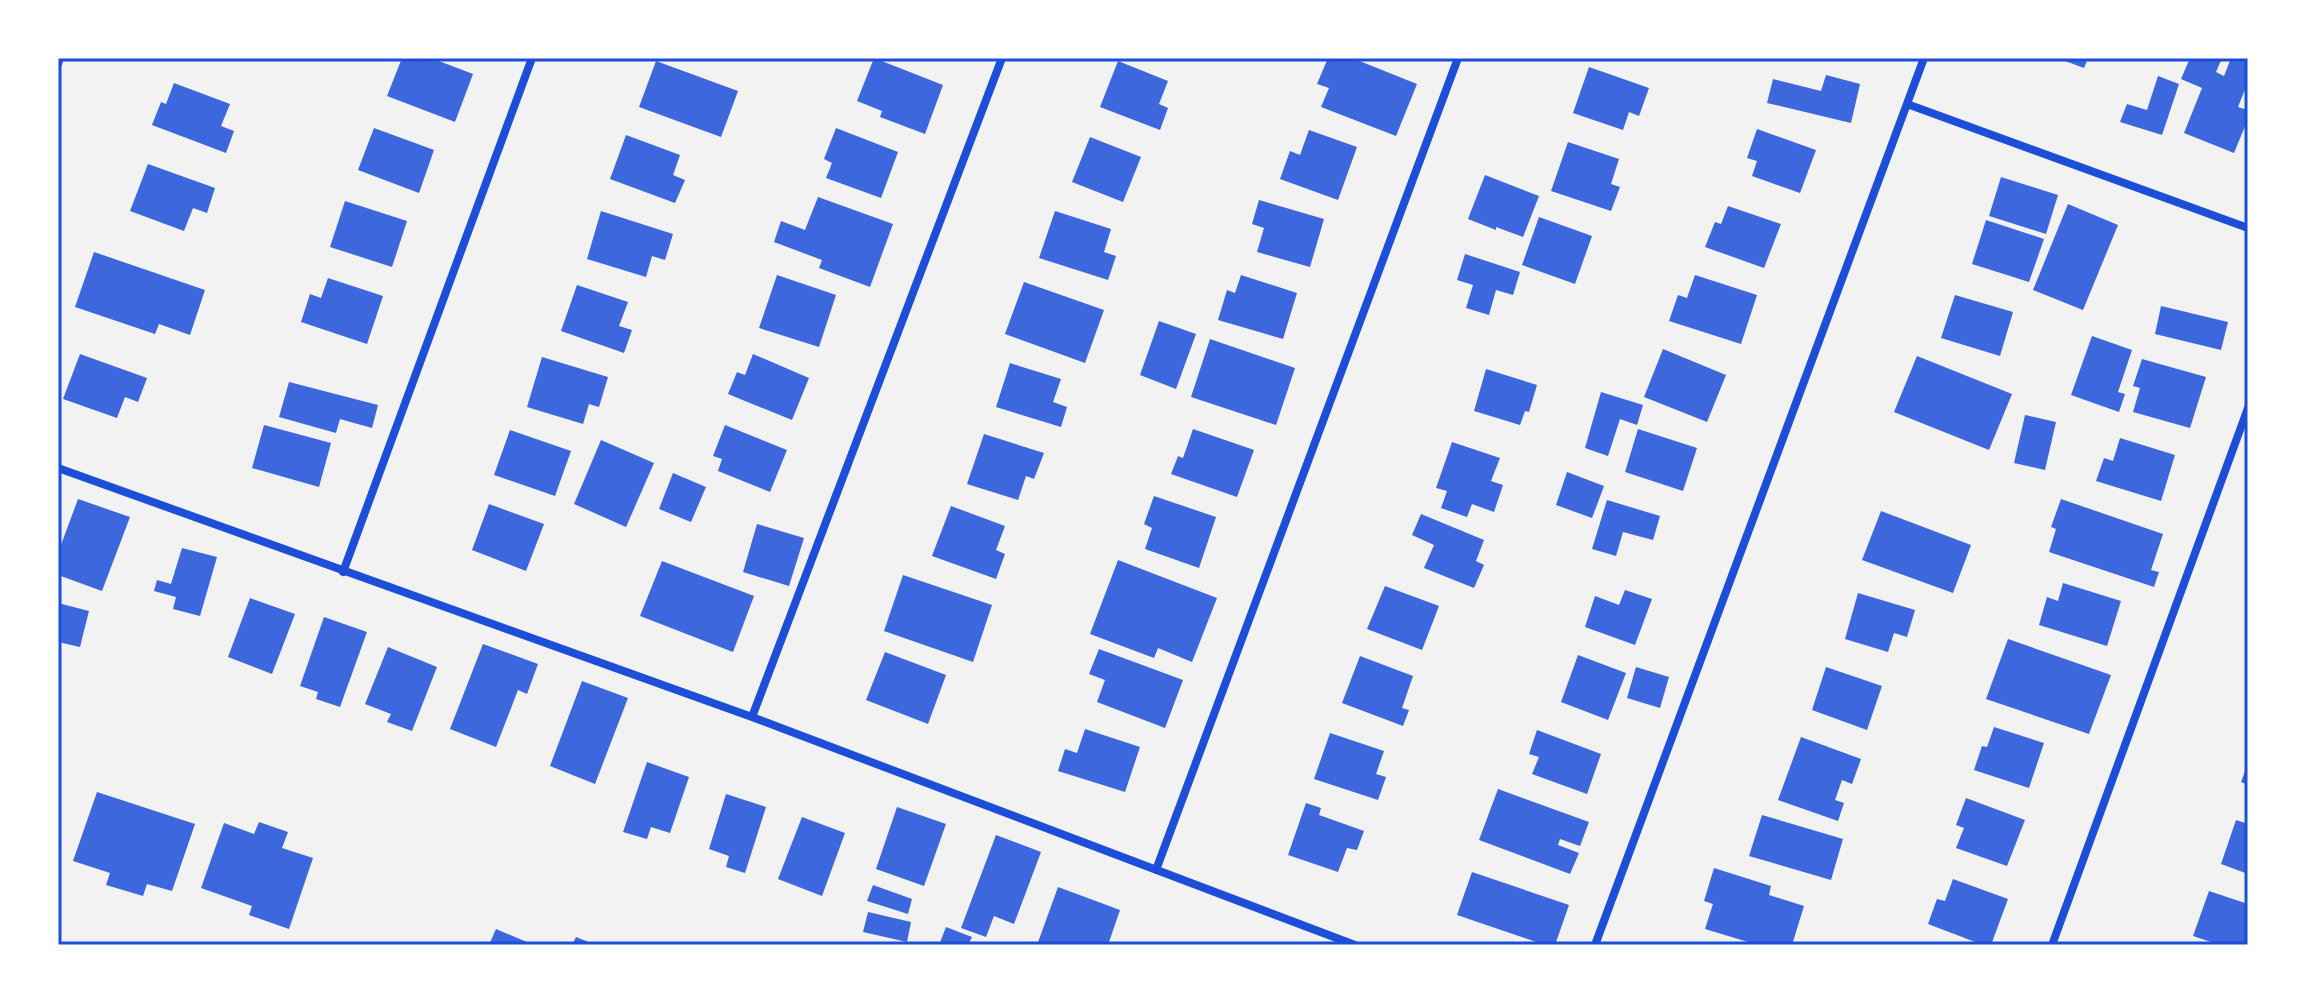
<svg xmlns="http://www.w3.org/2000/svg" width="2306" height="1003" viewBox="0 0 2306 1003" font-family="Lora,serif">
	<style>
		.building { fill: #3d67dc }
		.lines { fill: none; stroke-linecap: round; stroke-linejoin: round }
		.minor { stroke: #1d4ed8; stroke-width: 8 }
		.neatline { fill: none; stroke: #1d4ed8; stroke-width: 3 }
	</style>
	<rect width="100%" height="100%" fill="#f2f2f2"/>
	<!-- building -->
	<path class="building" d="M402,58H431L473,74L455,122L387,96Z
		M874,58L943,85L925,134L880,117L882,111L857,101Z
		M1328,58H1352L1417,84L1396,136L1321,107L1329,88L1317,84Z
		M2057,58H2088L2084,68Z
		M2190,58H2222L2216,72L2224,76L2231,58H2248V82L2238,107L2248,110V119L2234,153L2184,133L2202,88L2181,79Z
		M656,61L738,91L721,137L639,107Z
		M1118,61L1168,81L1159,104L1168,108L1160,130L1100,107Z
		M1589,67L1649,88L1639,116L1629,112L1623,130L1573,113Z
		M1826,75L1860,84L1851,123L1767,103L1773,79L1821,91Z
		M2158,76L2179,84L2162,135L2120,122L2127,104L2147,110Z
		M174,83L230,104L221,126L234,131L226,153L152,125L161,102L166,104Z
		M374,128L434,150L419,193L358,170Z
		M836,128L898,152L881,198L826,178L832,163L824,159Z
		M1757,129L1816,150L1800,193L1752,176L1757,161L1747,158Z
		M1309,130L1357,147L1338,200L1280,179L1290,151L1300,155Z
		M626,135L680,155L673,175L685,180L675,203L610,179Z
		M1090,137L1141,157L1123,202L1072,182Z
		M1568,142L1619,159L1611,184L1620,187L1611,211L1551,191Z
		M148,164L215,188L207,213L193,208L184,231L130,211Z
		M1485,175L1539,196L1523,237L1496,227V230L1468,219Z
		M2001,177L2058,195L2046,234L1989,216Z
		M818,197L893,224L870,287L819,268L822,260L774,242L781,221L805,230Z
		M1259,200L1324,219L1310,267L1257,252L1264,228L1252,224Z
		M345,201L407,221L392,267L330,247Z
		M2068,204L2118,225L2083,310L2033,290Z
		M1728,206L1781,224L1764,268L1705,247L1715,222L1721,224Z
		M601,211L673,234L665,260L652,256L646,277L587,259Z
		M1055,211L1111,229L1104,252L1116,256L1108,280L1039,258Z
		M1539,217L1592,236L1575,284L1522,265Z
		M1986,220L2044,239L2029,282L1972,264Z
		M94,252L205,290L190,335L159,324L155,334L75,307Z
		M1465,254L1520,272L1513,295L1496,290L1489,315L1466,308L1473,285L1457,280Z
		M777,275L836,295L819,347L759,328Z
		M1241,275L1297,293L1283,339L1218,320L1227,290L1235,293Z
		M1695,275L1757,295L1741,344L1669,321L1678,295L1687,298Z
		M328,278L383,296L367,344L301,322L310,294L321,298Z
		M1024,282L1104,310L1085,363L1005,334Z
		M577,285L628,302L619,326L632,330L624,353L561,331Z
		M1955,295L2013,312L2000,356L1941,338Z
		M2161,306L2228,322L2221,350L2155,334Z
		M1159,321L1196,334L1176,389L1140,375Z
		M2092,336L2132,350L2118,392L2125,394L2119,412L2071,395Z
		M1210,339L1295,368L1276,425L1191,397Z
		M1663,349L1726,375L1707,422L1644,397Z
		M80,354L147,378L138,402L125,397L117,418L63,399Z
		M753,354L809,378L792,420L728,394L737,372L745,375Z
		M1917,356L2012,394L1989,450L1894,412Z
		M542,357L608,377L599,407L589,404L583,424L527,407Z
		M2142,359L2206,377L2190,428L2133,412L2140,388L2133,386Z
		M1010,363L1061,379L1053,402L1067,407L1061,427L996,407Z
		M1486,369L1537,385L1529,412L1525,411L1520,425L1474,411Z
		M289,382L378,405L372,428L340,419L336,433L279,417Z
		M1601,392L1643,405L1637,425L1620,419L1608,456L1585,448Z
		M2025,415L2056,422L2045,470L2014,463Z
		M264,425L331,443L319,487L252,468Z
		M725,425L787,450L770,492L718,471L722,459L713,456Z
		M1193,429L1254,450L1237,497L1171,474L1178,456L1183,458Z
		M1638,429L1697,448L1683,491L1625,472Z
		M510,430L571,451L555,496L494,475Z
		M984,434L1044,453L1034,479L1026,476L1018,500L967,484Z
		M2120,438L2175,455L2161,501L2096,481L2104,458L2113,461Z
		M601,440L654,463L626,527L574,504Z
		M1452,442L1500,458L1491,481L1503,485L1494,512L1472,504L1467,517L1441,508L1447,491L1436,488Z
		M1567,472L1604,486L1592,518L1556,505Z
		M673,473L706,487L691,522L659,509Z
		M1154,496L1216,517L1199,568L1145,549L1152,528L1144,524Z
		M78,499L130,517L102,591L58,575V553Z
		M2061,499L2163,534L2151,570L2159,572L2154,587L2049,552L2056,529L2051,527Z
		M1607,500L1660,516L1653,540L1623,532L1616,556L1592,549Z
		M489,504L544,524L526,571L472,550Z
		M951,506L1005,526L996,550L1005,554L996,579L932,556Z
		M1881,511L1971,545L1953,593L1862,560Z
		M1421,514L1484,540L1476,561L1484,565L1474,588L1424,568L1434,545L1412,535Z
		M757,524L804,538L789,586L743,572Z
		M182,548L217,557L200,616L173,609L176,597L154,591L157,580L171,584Z
		M1118,560L1217,598L1192,662L1158,648L1154,658L1090,634Z
		M662,561L754,596L733,652L640,616Z
		M903,575L992,605L973,662L884,631Z
		M2063,583L2121,601L2107,646L2039,625L2047,597L2058,601Z
		M1385,586L1439,606L1422,650L1367,629Z
		M1625,590L1652,599L1635,645L1585,627L1595,596L1619,605Z
		M1858,593L1915,610L1907,637L1894,633L1888,652L1845,639Z
		M250,598L295,614L272,674L228,657Z
		M58,603L89,611L80,647L58,642Z
		M324,617L367,632L340,707L316,699L318,692L300,686Z
		M2008,639L2111,675L2089,734L1986,699Z
		M483,644L538,664L527,694L518,690L496,747L450,729Z
		M388,647L437,667L412,731L387,722L391,714L365,704Z
		M1099,649L1183,680L1165,728L1097,702L1105,680L1089,674Z
		M885,652L946,675L928,724L866,700Z
		M1578,655L1626,673L1608,720L1561,702Z
		M1360,656L1413,676L1402,708L1409,710L1403,726L1342,703Z
		M1636,667L1669,677L1660,708L1627,698Z
		M1826,667L1882,686L1867,730L1812,710Z
		M582,681L628,698L595,784L550,766Z
		M1994,727L2044,743L2029,788L1974,770L1982,746L1987,747Z
		M1085,729L1140,747L1125,792L1058,771L1065,749L1077,753Z
		M1537,730L1601,754L1587,794L1532,774L1539,757L1529,754Z
		M1330,733L1384,751L1376,774L1386,777L1378,800L1314,779Z
		M1801,737L1861,759L1852,784L1842,780L1835,800L1844,803L1838,821L1778,800Z
		M647,762L689,777L670,833L651,827L647,839L623,832Z
		M2248,763V785L2241,782Z
		M1498,789L1589,822L1580,846L1560,839L1558,845L1579,853L1570,874L1479,840Z
		M97,792L195,824L172,891L147,884L143,896L106,885L110,873L73,861Z
		M726,794L766,807L745,873L726,867L729,856L709,849Z
		M1966,798L2025,820L2007,866L1956,848L1964,828L1956,825Z
		M1306,803L1321,808L1319,815L1364,831L1357,850L1347,848L1338,872L1288,855Z
		M897,807L946,824L924,886L876,869Z
		M1762,815L1843,839L1831,880L1749,856Z
		M802,817L845,833L822,896L778,879Z
		M2236,820L2248,824V874L2221,864Z
		M259,822L288,832L282,848L313,858L289,929L249,915L252,906L201,888L224,823L254,834Z
		M996,835L1041,852L1014,924L994,916L986,937L961,928Z
		M1714,868L1771,886L1769,895L1804,906L1792,945H1758L1705,929L1713,904L1704,901Z
		M1472,872L1569,905L1555,945H1545L1457,915Z
		M1953,879L2008,899L1991,945H1983L1928,924L1937,899L1945,901Z
		M873,885L912,899L908,914L867,901Z
		M1058,887L1120,910L1108,945H1037Z
		M2209,891L2248,904V945H2220L2193,936Z
		M868,912L911,922L907,942L863,932Z
		M946,927L972,937L968,945H939Z
		M496,929L534,945H489Z
		M576,937L596,945H572Z"/>
	<g class="lines">
		<!-- minor -->
		<path class="minor" d="M58,64L60,58
			M1907,104L2248,228
			M58,468L752,717L1355,945
			M343,572L532,58
			M752,717L1002,58
			M1156,870L1458,58
			M1595,945L1924,58
			M2052,945L2248,408"/>
	</g>
	<!-- border -->
	<rect width="2306" height="1003" fill="none" stroke="#ffffff" stroke-width="120"/>
	<rect x="60" y="60" width="2186" height="883" class="neatline"/>
</svg>
